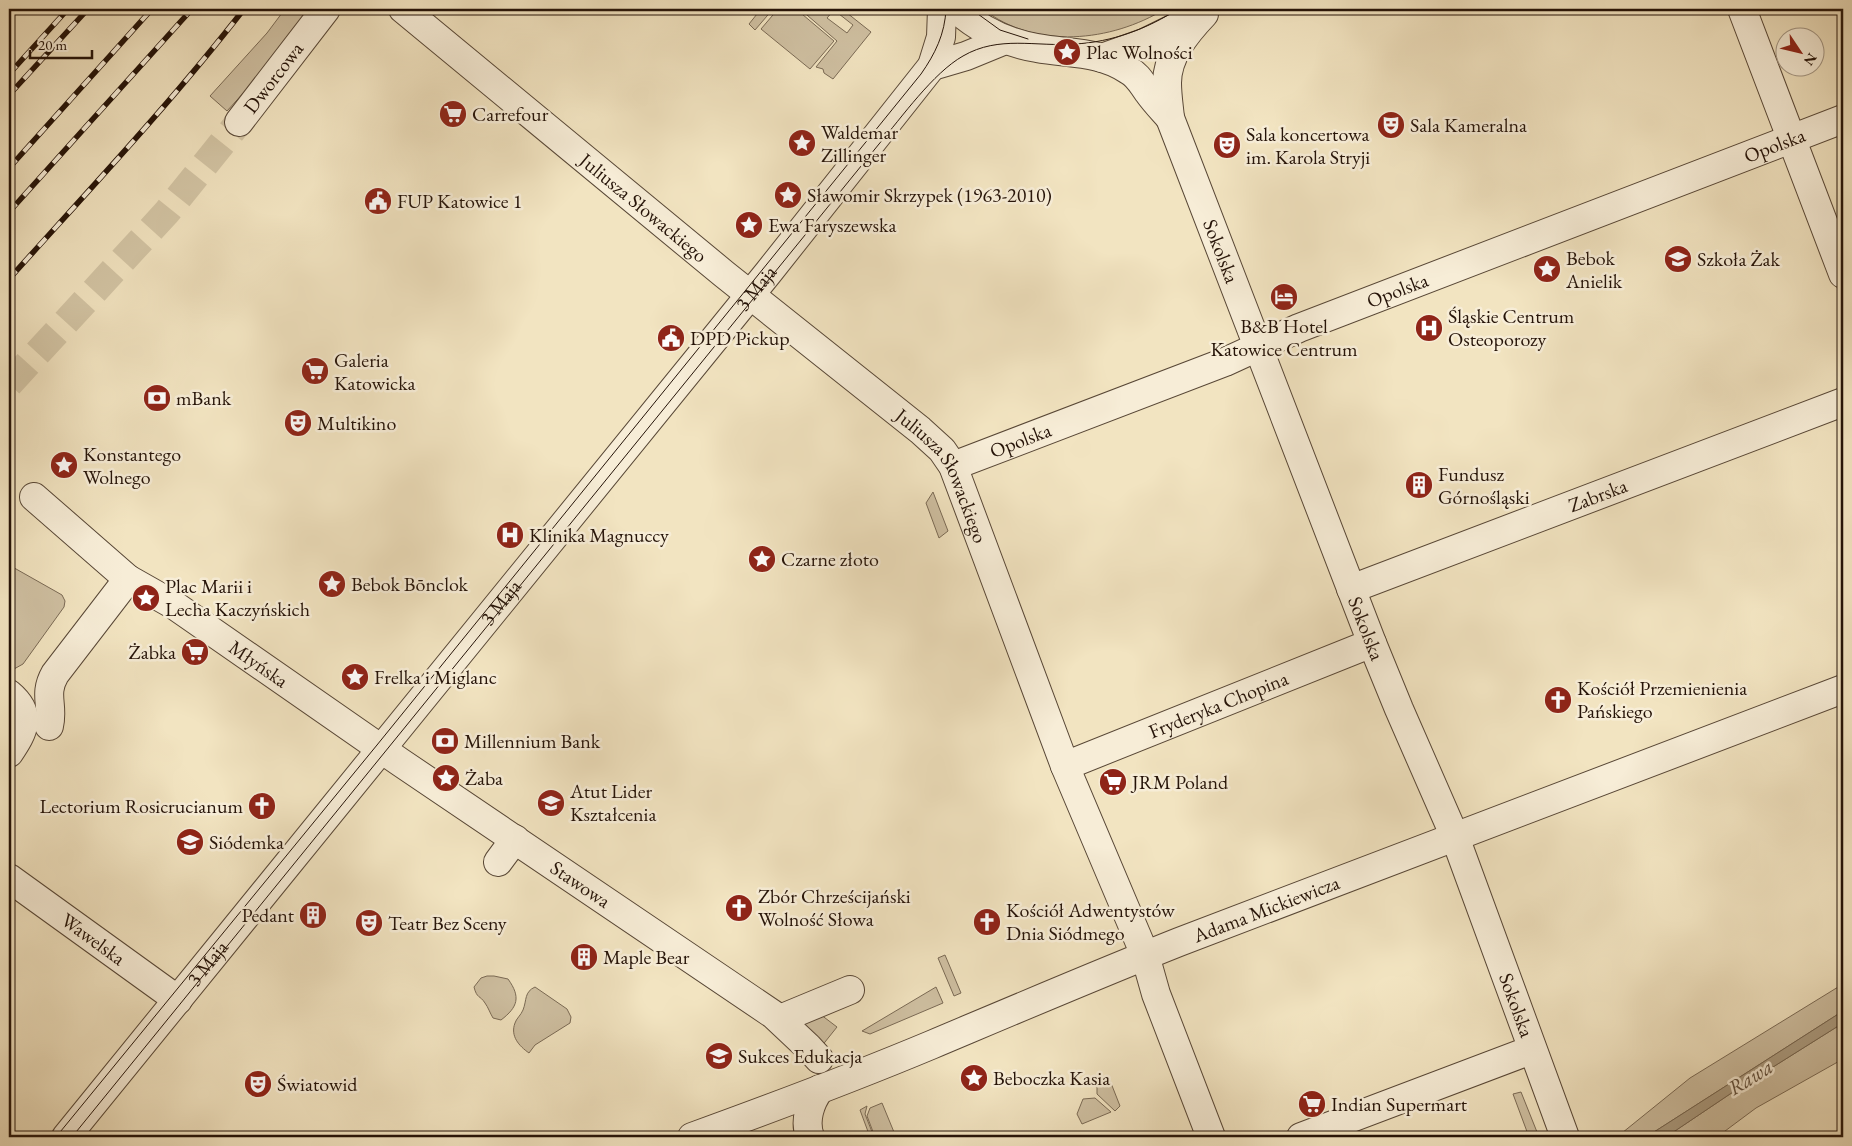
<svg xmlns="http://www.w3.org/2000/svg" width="1852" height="1146" viewBox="0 0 1852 1146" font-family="'EB Garamond',serif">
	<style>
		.green { fill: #cfc0a2; stroke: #7a6a55; fill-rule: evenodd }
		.water { fill: #ac9d82; stroke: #766651 }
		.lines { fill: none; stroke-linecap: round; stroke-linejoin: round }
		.minor-tunnel { stroke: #d3c5a5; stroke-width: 28; stroke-dasharray: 28 14; stroke-linecap: butt }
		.minor-casing { stroke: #584736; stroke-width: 30 }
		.minor { stroke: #f7edd7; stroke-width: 28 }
		.tram { stroke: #251308; stroke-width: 1 }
		.rail-casing { stroke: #251308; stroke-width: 5.5 }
		.rail { stroke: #f7edd7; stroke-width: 4; stroke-dasharray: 11; stroke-linecap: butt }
		.labels { text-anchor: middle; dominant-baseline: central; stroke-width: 5; stroke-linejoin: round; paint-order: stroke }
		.poi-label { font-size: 20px; fill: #251308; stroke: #f7edd7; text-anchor: start }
		.street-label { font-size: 20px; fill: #251308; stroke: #f7edd7 }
		.water-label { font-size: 21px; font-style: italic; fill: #62513f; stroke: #f7edd7 }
	</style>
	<rect width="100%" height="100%" fill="#f2e4c1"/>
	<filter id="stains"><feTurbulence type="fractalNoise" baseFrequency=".004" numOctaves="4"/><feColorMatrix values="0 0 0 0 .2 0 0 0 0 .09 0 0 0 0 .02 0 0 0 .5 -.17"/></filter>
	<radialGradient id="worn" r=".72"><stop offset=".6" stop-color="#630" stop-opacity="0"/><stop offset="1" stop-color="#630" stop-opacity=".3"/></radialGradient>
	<!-- green -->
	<path class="green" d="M285,9H310L266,68L227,111L210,96L267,33Z
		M761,9H773L755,30L749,24Z
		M778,9H796L834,41L810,69L761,29Z
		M800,9H842L871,32L833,79L824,73L823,69L816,67L837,41ZM834,10L853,25L847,33L827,18Z
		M983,9H1165C1111,42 1035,50 983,9Z
		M933,492L948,531L939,538L926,503Z
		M9,565L55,591L62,595L65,601L64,607L23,664L14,669L9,668Z
		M945,955L961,993L954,996L938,958Z
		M487,976H494L508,979C521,997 518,1007 501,1020L493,1018C490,1013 488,1007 485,1003C480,995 477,999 474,987L481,978Z
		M1843,984V1011L1654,1132L1658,1137H1617L1690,1078Z
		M535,987L567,1009L571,1017L570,1023L535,1045L529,1053C519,1046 510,1036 515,1023C516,1019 521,1015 523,1010C527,1000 524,992 535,987Z
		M936,987L943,1003L870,1034L862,1031Z
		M812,1008L837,1027L817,1052L796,1016Z
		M1843,1023V1059L1756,1108L1717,1137H1666L1730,1094Z
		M1096,1076L1109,1078L1120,1106L1115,1111L1097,1094V1086L1093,1082Z
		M1521,1092L1539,1137H1529L1513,1094Z
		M1095,1098L1111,1112L1082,1124L1077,1114L1083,1099Z
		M882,1103L896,1137H875L867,1116L870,1108Z
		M867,1106L865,1114L874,1137H870L860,1110Z"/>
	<!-- water -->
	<path class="water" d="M1843,1011V1023L1730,1094L1666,1137H1658L1654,1132Z"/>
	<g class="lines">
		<!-- minor-tunnel -->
		<path class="minor-tunnel" d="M9,384L167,212L239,122"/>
		<defs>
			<g id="minor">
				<path id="s1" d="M403,9L724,274L920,430L942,450L953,466L1065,766L1145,955L1156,994L1211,1137"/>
				<path d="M956,9C979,29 1006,43 1037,48C1069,54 1100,51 1128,70C1138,75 1142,84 1148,92C1155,102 1163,110 1170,118"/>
				<path d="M1742,9L1843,274"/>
				<path id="s2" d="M1204,14C1186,33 1167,56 1167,83C1167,95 1169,107 1170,118L1372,643L1399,709L1455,837L1565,1137"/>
				<path d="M1102,58L1144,43L1195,18"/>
				<path d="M932,66L966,56L1005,40"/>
				<path id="s3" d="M239,122L326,9"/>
				<path id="s4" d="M953,466L1225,362L1299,328L1843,119"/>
				<path d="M34,497L128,579"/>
				<path id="s5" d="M1351,589L1843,402"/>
				<path d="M9,694C33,714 24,731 9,753"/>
				<path id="s6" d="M49,726C54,705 43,695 55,674L128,579L174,605L400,762L774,1015L808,1047L819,1059"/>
				<path id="s7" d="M1065,766L1372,643"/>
				<path d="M498,862L515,839"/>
				<path id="s8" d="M9,878L178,1000"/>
				<path d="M780,1019L850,990"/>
				<path id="s9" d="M66,1137L768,273L932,66L941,37L942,9"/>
				<path id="s10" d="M692,1137C772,1108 852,1078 931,1045C1014,1010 1096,975 1179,942L1843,689"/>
				<path d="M810,1137C804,1121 810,1102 820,1089"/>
				<path d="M1301,1137L1531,1050"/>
			</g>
		</defs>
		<!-- minor casing -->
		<use href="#minor" class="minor-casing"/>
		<!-- minor -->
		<use href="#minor" class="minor"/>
		<!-- tram -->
		<path class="tram" d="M971,9L1000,30L1028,39
			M56,1137L377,745L921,74C935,54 945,34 946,9
			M72,1137L879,144C902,117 933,73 963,56C999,35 1036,47 1075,44C1112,42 1147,29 1178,9"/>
		<defs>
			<path id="rail" d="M9,74L68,9
				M9,95L88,9
				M9,168L152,9
				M9,212L192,9
				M9,279C89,190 171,103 244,9"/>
		</defs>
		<!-- rail casing -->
		<use href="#rail" class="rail-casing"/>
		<!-- rail -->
		<use href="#rail" class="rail"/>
	</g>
	<!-- icons -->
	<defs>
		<symbol id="sight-disc" viewBox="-11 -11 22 22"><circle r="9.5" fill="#8f2418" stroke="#f7edd7"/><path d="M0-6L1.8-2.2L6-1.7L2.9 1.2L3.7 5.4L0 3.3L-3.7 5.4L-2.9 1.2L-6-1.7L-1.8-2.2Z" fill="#fff"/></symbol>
		<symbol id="supermarket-disc" viewBox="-11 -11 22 22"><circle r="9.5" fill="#8f2418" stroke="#f7edd7"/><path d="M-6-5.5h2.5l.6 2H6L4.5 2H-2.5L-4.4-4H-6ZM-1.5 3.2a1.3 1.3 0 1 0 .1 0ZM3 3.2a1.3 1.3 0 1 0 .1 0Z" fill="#fff"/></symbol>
		<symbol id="theatre-disc" viewBox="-11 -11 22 22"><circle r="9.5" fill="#8f2418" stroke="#f7edd7"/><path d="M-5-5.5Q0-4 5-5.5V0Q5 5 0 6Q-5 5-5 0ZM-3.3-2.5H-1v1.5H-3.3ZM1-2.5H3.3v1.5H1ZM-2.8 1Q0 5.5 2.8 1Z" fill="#fff"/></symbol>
		<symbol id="civic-disc" viewBox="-11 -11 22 22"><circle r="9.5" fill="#8f2418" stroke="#f7edd7"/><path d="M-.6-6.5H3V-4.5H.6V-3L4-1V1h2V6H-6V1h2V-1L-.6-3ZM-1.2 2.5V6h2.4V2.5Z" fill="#fff"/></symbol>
		<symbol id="school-disc" viewBox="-11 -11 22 22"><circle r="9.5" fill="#8f2418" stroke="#f7edd7"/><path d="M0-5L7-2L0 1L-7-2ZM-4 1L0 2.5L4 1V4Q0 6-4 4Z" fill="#fff"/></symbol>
		<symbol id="hotel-disc" viewBox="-11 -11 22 22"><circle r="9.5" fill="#8f2418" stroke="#f7edd7"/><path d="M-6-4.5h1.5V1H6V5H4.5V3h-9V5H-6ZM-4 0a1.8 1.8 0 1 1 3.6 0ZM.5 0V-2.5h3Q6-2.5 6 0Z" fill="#fff"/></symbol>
		<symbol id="hospital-disc" viewBox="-11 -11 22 22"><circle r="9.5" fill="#8f2418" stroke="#f7edd7"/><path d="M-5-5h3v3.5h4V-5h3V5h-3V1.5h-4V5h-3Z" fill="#fff"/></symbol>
		<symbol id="bank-disc" viewBox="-11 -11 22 22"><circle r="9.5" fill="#8f2418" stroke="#f7edd7"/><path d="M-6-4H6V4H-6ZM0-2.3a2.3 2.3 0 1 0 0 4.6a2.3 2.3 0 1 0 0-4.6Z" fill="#fff"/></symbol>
		<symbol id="building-disc" viewBox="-11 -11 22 22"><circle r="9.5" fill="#8f2418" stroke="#f7edd7"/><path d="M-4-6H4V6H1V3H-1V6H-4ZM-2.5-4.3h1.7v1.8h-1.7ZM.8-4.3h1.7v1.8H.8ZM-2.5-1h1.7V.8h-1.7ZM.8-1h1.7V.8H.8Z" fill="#fff"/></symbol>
		<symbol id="church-disc" viewBox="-11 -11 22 22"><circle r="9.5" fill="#8f2418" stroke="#f7edd7"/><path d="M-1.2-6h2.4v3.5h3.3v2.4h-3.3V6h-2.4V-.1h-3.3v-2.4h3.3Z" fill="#fff"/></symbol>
		<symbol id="university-disc" viewBox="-11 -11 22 22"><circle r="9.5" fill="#8f2418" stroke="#f7edd7"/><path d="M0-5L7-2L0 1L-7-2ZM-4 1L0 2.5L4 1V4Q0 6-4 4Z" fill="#fff"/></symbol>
	</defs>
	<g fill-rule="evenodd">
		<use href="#sight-disc" x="1051" y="36" width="32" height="32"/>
		<use href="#supermarket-disc" x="437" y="98" width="32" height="32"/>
		<use href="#theatre-disc" x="1375" y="109" width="32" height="32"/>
		<use href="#sight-disc" x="786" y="127" width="32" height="32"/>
		<use href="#theatre-disc" x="1211" y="129" width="32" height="32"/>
		<use href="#sight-disc" x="772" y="179" width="32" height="32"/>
		<use href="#civic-disc" x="362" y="185" width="32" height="32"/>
		<use href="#sight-disc" x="733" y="209" width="32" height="32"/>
		<use href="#school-disc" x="1662" y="243" width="32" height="32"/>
		<use href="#sight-disc" x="1531" y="253" width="32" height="32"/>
		<use href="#hotel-disc" x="1268" y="281" width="32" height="32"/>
		<use href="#hospital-disc" x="1413" y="312" width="32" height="32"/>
		<use href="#civic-disc" x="655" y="322" width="32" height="32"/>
		<use href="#supermarket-disc" x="299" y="355" width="32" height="32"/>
		<use href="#bank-disc" x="141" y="382" width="32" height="32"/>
		<use href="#theatre-disc" x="282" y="407" width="32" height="32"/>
		<use href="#sight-disc" x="48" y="449" width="32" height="32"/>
		<use href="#building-disc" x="1403" y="469" width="32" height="32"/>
		<use href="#hospital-disc" x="494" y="519" width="32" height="32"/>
		<use href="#sight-disc" x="746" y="543" width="32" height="32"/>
		<use href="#sight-disc" x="316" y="568" width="32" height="32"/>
		<use href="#sight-disc" x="130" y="582" width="32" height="32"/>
		<use href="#supermarket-disc" x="179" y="636" width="32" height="32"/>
		<use href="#sight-disc" x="339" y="661" width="32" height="32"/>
		<use href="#church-disc" x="1542" y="684" width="32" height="32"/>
		<use href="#bank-disc" x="429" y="725" width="32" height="32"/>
		<use href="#sight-disc" x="430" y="762" width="32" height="32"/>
		<use href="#supermarket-disc" x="1097" y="766" width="32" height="32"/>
		<use href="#university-disc" x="535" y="787" width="32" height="32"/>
		<use href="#church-disc" x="246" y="790" width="32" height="32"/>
		<use href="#university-disc" x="174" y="826" width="32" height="32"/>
		<use href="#church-disc" x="723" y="892" width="32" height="32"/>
		<use href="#building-disc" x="297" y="899" width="32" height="32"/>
		<use href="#church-disc" x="971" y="906" width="32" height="32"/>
		<use href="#theatre-disc" x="353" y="907" width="32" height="32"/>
		<use href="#building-disc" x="568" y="941" width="32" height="32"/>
		<use href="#university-disc" x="703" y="1040" width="32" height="32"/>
		<use href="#sight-disc" x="958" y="1062" width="32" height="32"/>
		<use href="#theatre-disc" x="242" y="1068" width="32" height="32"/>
		<use href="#supermarket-disc" x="1296" y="1088" width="32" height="32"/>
	</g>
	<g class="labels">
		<!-- poi labels -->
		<g class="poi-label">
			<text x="1086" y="52">Plac Wolności</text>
			<text x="472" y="114">Carrefour</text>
			<text x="1410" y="125">Sala Kameralna</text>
			<text x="821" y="132">Waldemar<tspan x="821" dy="23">Zillinger</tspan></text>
			<text x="1246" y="134">Sala koncertowa<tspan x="1246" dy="23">im. Karola Stryji</tspan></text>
			<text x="807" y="195">Sławomir Skrzypek (1963-2010)</text>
			<text x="397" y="201">FUP Katowice 1</text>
			<text x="768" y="225">Ewa Faryszewska</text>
			<text x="1566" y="258">Bebok<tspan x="1566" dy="23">Anielik</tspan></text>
			<text x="1697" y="259">Szkoła Żak</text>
			<text x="1448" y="316">Śląskie Centrum<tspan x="1448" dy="23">Osteoporozy</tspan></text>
			<text x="1284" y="326" text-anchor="middle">B&amp;B Hotel<tspan x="1284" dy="23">Katowice Centrum</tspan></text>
			<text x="690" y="338">DPD Pickup</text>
			<text x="334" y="360">Galeria<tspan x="334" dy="23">Katowicka</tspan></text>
			<text x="176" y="398">mBank</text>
			<text x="317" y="423">Multikino</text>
			<text x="83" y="454">Konstantego<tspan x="83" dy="23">Wolnego</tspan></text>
			<text x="1438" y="474">Fundusz<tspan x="1438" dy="23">Górnośląski</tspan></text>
			<text x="529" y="535">Klinika Magnuccy</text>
			<text x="781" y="559">Czarne złoto</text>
			<text x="351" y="584">Bebok Bōnclok</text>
			<text x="165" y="586">Plac Marii i<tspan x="165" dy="23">Lecha Kaczyńskich</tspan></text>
			<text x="176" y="652" text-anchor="end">Żabka</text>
			<text x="374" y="677">Frelka i Miglanc</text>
			<text x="1577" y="688">Kościół Przemienienia<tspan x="1577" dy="23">Pańskiego</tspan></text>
			<text x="464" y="741">Millennium Bank</text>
			<text x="465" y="778">Żaba</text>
			<text x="1132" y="782">JRM Poland</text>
			<text x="570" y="791">Atut Lider<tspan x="570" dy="23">Kształcenia</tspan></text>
			<text x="243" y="806" text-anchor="end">Lectorium Rosicrucianum</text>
			<text x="209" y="842">Siódemka</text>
			<text x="758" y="896">Zbór Chrześcijański<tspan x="758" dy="23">Wolność Słowa</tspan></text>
			<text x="1006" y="910">Kościół Adwentystów<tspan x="1006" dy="23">Dnia Siódmego</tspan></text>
			<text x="294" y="915" text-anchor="end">Pedant</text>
			<text x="388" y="923">Teatr Bez Sceny</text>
			<text x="603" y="957">Maple Bear</text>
			<text x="738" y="1056">Sukces Edukacja</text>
			<text x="993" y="1078">Beboczka Kasia</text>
			<text x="277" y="1084">Światowid</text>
			<text x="1331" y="1104">Indian Supermart</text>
		</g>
		<!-- street labels -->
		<g class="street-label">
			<text stroke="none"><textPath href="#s3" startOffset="56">Dworcowa</textPath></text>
			<text stroke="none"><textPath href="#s4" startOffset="882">Opolska</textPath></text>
			<text stroke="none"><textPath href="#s1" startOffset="312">Juliusza Słowackiego</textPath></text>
			<text stroke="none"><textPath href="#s2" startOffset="258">Sokolska</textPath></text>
			<text stroke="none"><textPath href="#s9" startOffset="1094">3 Maja</textPath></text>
			<text stroke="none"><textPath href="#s4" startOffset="478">Opolska</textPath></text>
			<text stroke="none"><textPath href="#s4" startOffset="72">Opolska</textPath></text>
			<text stroke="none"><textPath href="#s1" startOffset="718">Juliusza Słowackiego</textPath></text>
			<text stroke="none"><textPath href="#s5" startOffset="264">Zabrska</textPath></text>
			<text stroke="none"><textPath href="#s9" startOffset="689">3 Maja</textPath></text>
			<text stroke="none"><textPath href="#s2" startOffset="662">Sokolska</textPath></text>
			<text stroke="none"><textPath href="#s6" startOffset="329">Młyńska</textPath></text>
			<text stroke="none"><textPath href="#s7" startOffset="165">Fryderyka Chopina</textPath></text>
			<text stroke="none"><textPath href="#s6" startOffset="719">Stawowa</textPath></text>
			<text stroke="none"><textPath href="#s10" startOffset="618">Adama Mickiewicza</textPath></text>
			<text stroke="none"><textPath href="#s8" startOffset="104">Wawelska</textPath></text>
			<text stroke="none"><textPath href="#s9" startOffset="224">3 Maja</textPath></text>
			<text stroke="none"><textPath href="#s2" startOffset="1068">Sokolska</textPath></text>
		</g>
		<!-- water labels -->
		<g class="water-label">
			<text transform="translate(1750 1077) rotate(-32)">Rawa</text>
		</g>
	</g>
	<!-- margin -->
	<rect width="1852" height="1146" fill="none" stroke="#f2e4c1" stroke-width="30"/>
	<rect x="10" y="10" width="1832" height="1126" fill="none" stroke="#251308" stroke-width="2.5"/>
	<rect x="15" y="15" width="1822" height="1116" fill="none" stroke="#251308"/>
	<!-- north arrow -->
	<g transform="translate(1800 52) rotate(125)"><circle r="24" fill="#f7edd7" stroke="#a39684"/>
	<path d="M0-4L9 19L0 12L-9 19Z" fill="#8f2418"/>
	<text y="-8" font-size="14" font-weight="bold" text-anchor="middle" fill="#251308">N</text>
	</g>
	<!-- scale -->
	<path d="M30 50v8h62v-8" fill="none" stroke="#251308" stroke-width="2.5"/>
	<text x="38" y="50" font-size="15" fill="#251308" stroke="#f7edd7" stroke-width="4" paint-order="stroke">20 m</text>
	<rect width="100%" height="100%" filter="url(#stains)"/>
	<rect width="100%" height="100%" fill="url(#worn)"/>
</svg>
